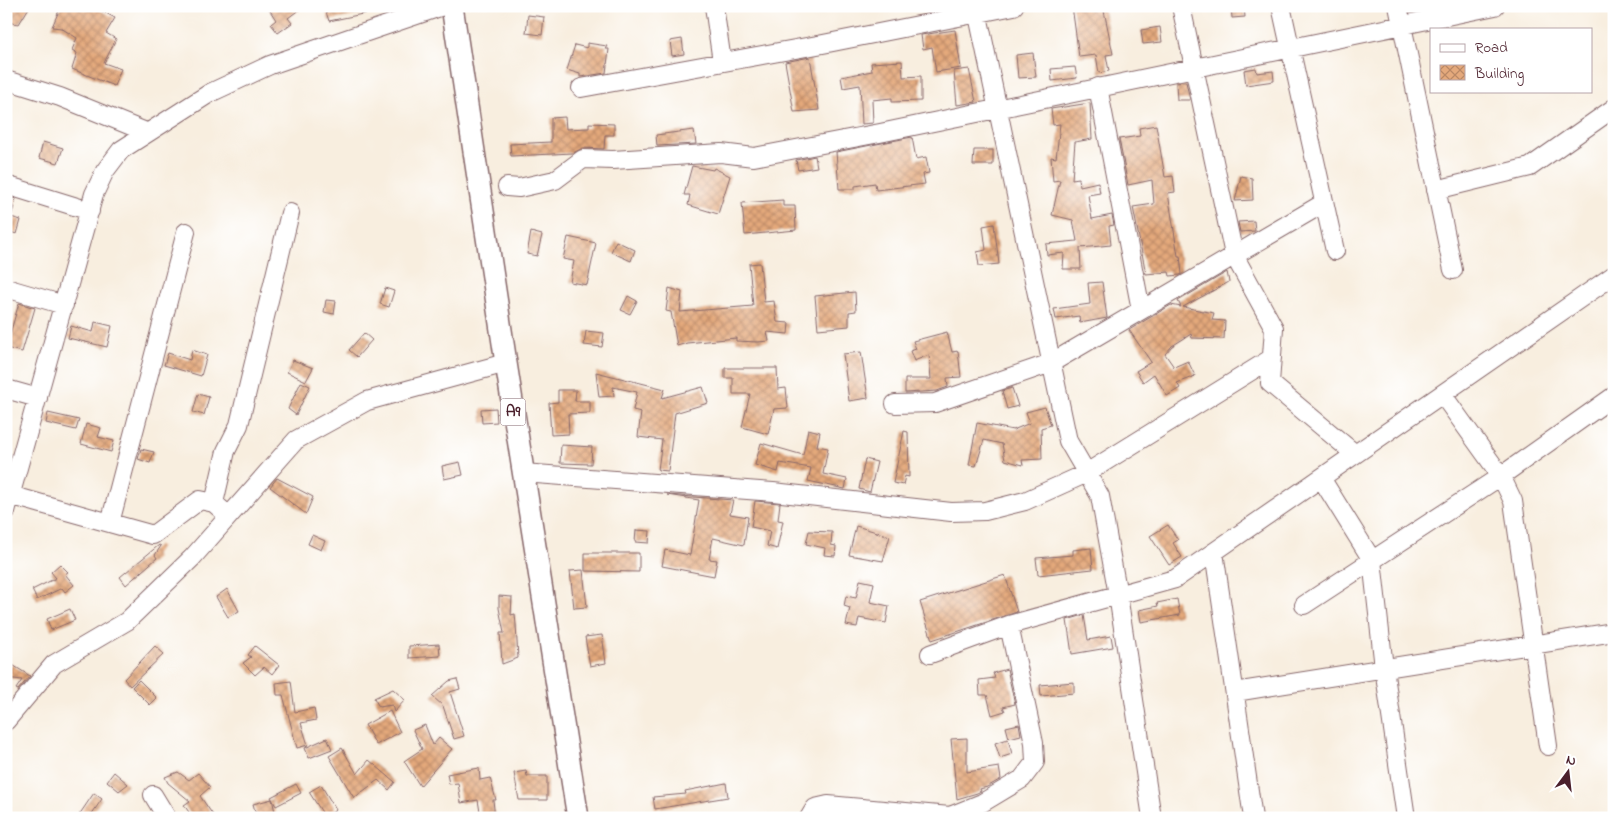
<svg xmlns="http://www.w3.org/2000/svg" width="1620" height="824" viewBox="0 0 1620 824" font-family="'Indie Flower',sans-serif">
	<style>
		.building { fill: url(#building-cross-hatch) }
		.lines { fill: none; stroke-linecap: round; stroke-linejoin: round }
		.minor-casing { stroke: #87676a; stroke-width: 20 }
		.major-casing { stroke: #87676a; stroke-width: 24 }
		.minor { stroke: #fff; stroke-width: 18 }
		.major { stroke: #fff; stroke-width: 21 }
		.labels { text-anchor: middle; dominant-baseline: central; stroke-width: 4.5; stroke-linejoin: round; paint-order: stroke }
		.shield { fill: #fff; stroke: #80626b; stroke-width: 1 }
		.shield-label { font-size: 16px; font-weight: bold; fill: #4a1f2b }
	</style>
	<defs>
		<pattern id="building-cross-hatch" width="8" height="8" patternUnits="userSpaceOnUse" patternTransform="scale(1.25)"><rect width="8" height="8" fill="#e4a97c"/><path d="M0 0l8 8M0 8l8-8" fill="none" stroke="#bb8966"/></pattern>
	</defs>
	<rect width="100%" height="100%" fill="#fff"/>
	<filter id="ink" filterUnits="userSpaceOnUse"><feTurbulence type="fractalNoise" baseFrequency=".02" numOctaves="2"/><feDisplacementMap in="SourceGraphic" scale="10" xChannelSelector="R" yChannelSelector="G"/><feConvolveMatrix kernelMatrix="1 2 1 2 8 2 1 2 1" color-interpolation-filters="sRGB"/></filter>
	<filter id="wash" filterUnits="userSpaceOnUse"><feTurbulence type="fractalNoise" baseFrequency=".0096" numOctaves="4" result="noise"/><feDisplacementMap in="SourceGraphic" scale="20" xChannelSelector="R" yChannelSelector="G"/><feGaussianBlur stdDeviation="1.12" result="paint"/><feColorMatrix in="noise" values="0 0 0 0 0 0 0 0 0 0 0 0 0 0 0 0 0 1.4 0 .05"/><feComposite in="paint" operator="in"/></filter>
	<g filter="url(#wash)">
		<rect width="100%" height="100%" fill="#f8eedf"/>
		<g id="blocks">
			<!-- building -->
			<path class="building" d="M14,6H30L19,24L6,22Z
				M61,6H93L115,18L106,33L116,39L104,63L121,69L114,86L72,69L77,53L72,50L77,38L61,28L52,27Z
				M267,6H304L288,18L292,23L278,33L271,24L276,20Z
				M324,6H376L377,11L329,21Z
				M1072,6H1103L1113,54L1106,55L1109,71L1099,73L1096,55L1079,57Z
				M1231,6H1244L1245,17L1232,18Z
				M528,15L544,17L542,35L526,33Z
				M1160,27L1162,42L1143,44L1141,30Z
				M955,30L961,68L936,72L932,47L923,49L921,35Z
				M682,39L684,54L672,56L670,41Z
				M587,43L607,46L605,49H609L606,73L580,77V74L567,70L575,45L587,48Z
				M1033,53L1036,77L1018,78L1016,55Z
				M810,57L819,110L794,112L785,62Z
				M902,61L903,77L921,76V101L892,102V98L872,100L873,123L862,124L860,85L843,88L841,77L872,71L871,63Z
				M1075,67L1077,78L1052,81L1051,69Z
				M1256,68L1257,73L1273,71L1274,81L1246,85L1244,70Z
				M969,69L976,102L957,105L954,71Z
				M1186,82L1190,100H1177L1176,83Z
				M1090,103L1092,139L1075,142L1072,179L1079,178L1080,186L1098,182L1100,193L1088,195L1092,219L1112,215L1114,225L1109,226L1111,245L1080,248L1081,269H1063L1064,253L1047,255L1046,244L1077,241L1073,220L1052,215L1060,180L1053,181L1051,157L1056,158L1060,124L1053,125L1051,109Z
				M565,117L566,129L589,128V123L614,124V135H605L604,149L583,148L573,153L511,156L510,144L551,142V118Z
				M1156,125L1165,177L1173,176L1175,192L1168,193L1178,256H1180L1182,274L1180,275L1170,276L1169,272L1146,274L1133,207L1154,204L1152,180L1128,185L1119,139L1140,136L1139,128Z
				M694,130L696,144L657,146L656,135Z
				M912,137L916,159L926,157L929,173L923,174L925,184L876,190L875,183L855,186V189H839L836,152Z
				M43,142L63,148L58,163L39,158Z
				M974,150H993V165H973Z
				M815,156L817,167L798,170L796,160Z
				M692,166L713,170L714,168L730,176L718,214L688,205L690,195H684Z
				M1241,176L1252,178L1253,200L1235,201Z
				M6,196L16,199L11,217L21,220L17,234L6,231Z
				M783,200V206H795L796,230L745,235L742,203Z
				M1254,221L1255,231L1240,232L1238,222Z
				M994,224L999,264L979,266L977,252L986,250L983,226Z
				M531,232L542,235L537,256L527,254Z
				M568,237L596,243L587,285L570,282L574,261L563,259Z
				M616,241L635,250L631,261L611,252Z
				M760,263L764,302L774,301L777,322L789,323L788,334L767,332L769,341L758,342L736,341V338L687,343L677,346L671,312L666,311L669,288L682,292L680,312L753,306L749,264Z
				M1227,272L1229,282L1183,307L1214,313L1212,320L1225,321L1224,339L1192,338L1191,334L1172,346L1165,354L1174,367L1188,361L1195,376L1177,383L1180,388L1167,396L1154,374L1143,382L1136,371L1151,362L1129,330L1171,305L1181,307L1178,301Z
				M1102,282L1107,318L1080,323L1079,316L1056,319L1054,309L1090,304L1088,283Z
				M385,288L394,291L389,307L380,304Z
				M855,292L856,311L849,312V326L818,329L815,296Z
				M628,296L637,301L630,314L621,310Z
				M326,300L336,301L334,314L324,312Z
				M19,303L35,308L22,352L6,348Z
				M95,322L112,326L107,347L68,338L71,326L93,332Z
				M586,331L604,333L602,347L584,345Z
				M947,332L952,352L958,351L961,377L947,378L948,387L937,391L905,393V379H931L929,355L914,361L910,351L916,349L913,341Z
				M364,333L372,340L357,357L349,350Z
				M192,350L207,355L201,376L164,365L168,353L190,360Z
				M861,352L868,398L849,401L843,354Z
				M293,360L313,368L306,381L287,372Z
				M725,368H777L778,389L786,388L788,408L774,409L768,434L742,427L750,394H733V378H725Z
				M596,372L665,389L662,398L703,387L708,403L675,413L668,471L658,470L662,440L638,437L641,412L633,410L637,392L613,387L614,396L599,397Z
				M301,382L310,386L296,415L288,409Z
				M1012,388L1018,406L1007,409L1002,391Z
				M558,390H576L575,401H590V413L568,414L569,434L551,435L549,403L558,402Z
				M198,394L209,397L204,415L193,412Z
				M1045,407L1051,425L1041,428L1042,459L1022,460L1023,465L1005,460L1002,444L984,440L976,466L969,465L977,423L1013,430L1030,423L1026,412Z
				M496,408L497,422L482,423L481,409Z
				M48,413L79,420L76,430L46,423Z
				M86,424L101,428L98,437L114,441L111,452L81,444Z
				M808,429L820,432L817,446L828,448L823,474L847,479L845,489L808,481L811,468L780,463L778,472L755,465L761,443L803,455Z
				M904,431L908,432L909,477L905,476L903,485L893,483Z
				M561,445L592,447L591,464L560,463Z
				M141,449L154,452L150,463L138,459Z
				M865,459L877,462L870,492L859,489Z
				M460,462L463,475L444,479L442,466Z
				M277,478L313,497L306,514L270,487Z
				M667,495L733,500L730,514L748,517L744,545L713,538L709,559L717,560L714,576L662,566L665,550L690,555L699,500Z
				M755,501L780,503L778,520L783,521L777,549L767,546L770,531L751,527Z
				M1168,525L1178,540L1173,543L1182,557L1169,565L1150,536Z
				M856,526L890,536L883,561L849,555Z
				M636,530L650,531L649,543L635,542Z
				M809,531L832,532L831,545L836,546L835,556L824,555L825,548L806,544Z
				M312,535L325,541L321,550L308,544Z
				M159,545L161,546L155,555L157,558L126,585L120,577Z
				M1091,548L1093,569L1038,575L1036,558L1073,555V550Z
				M585,553H639V572L585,571Z
				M60,564L68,572L65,574L74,585L65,592L62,588L37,600L32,590L56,578L51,572Z
				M583,570L587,607L574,608L570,571Z
				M1005,575L1017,612L932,640L920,602Z
				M860,580L874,583L870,602L889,606L886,623L859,618L857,627L846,625L850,608L844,606L846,596L856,598Z
				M227,589L239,611L228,617L216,597Z
				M499,596L512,597L511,615L515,614L516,625L518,658L502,664L500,633H504L499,608Z
				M1177,599L1180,615L1141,622L1139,610L1158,606L1157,603Z
				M70,609L75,620L51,630L47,619Z
				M1084,615L1088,640L1111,636L1113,647L1072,654L1067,620Z
				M602,635L606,663L590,666L585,637Z
				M439,644L440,656L409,658V646Z
				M155,646L164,654L130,686L124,679Z
				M255,646L279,665L272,674L264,667L255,675L243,663L251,657L248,655Z
				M11,664L30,676L18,690L16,689L22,680L6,678V670Z
				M1007,669L1015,704L1003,707L1005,711L992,715L987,695H980L979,680L995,678L993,673Z
				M457,679L460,689L450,692L464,736L454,739L443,706L432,696L449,681Z
				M139,680L157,698L150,705L132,687Z
				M291,681L295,712L314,708L316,720L301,723L308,745L297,748L283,695H277L276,683Z
				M1074,682V693L1041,696L1040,685Z
				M393,689L405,700L394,712L392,705L379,707L374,698Z
				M390,711L400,732L376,745L365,725Z
				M1019,724L1021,735L1009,738L1006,727Z
				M425,725L433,745L439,738L452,749L420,786L404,761L422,749L413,730Z
				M327,738L332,749L309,758L305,748Z
				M967,738V772L999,767L1001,779L987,787L980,789L981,791L977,793L957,799L951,739Z
				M1008,739L1012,754L1000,758L995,743Z
				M342,748L357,774L369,760L395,782L389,790L378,780L354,798L329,756Z
				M479,768L480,780L490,778L496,800H493L495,818H481L478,800L461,803L458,783L449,784L447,774Z
				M526,771L527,776H547V800H519L514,773Z
				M114,772L128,784L119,791L107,781Z
				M178,772L189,780L198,773L210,787L200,796L215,818H193L184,805L190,801L168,783L165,777Z
				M726,783L728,797L655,809L653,797L686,794L685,791Z
				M296,784L301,793L276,806L271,797Z
				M321,785L336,810L325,817L309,792Z
				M94,793L102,799L89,818H77Z
				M272,799L276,816L257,818L253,804Z"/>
		</g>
	</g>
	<g filter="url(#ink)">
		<use href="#blocks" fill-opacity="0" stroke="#87676a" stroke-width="1"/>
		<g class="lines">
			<defs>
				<path id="minor" d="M714,6L722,62
					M976,6L1068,441L1100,496L1118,595L1152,818
					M1181,6L1234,255L1274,328L1270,383L1355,454
					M1281,6L1335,251
					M1398,6L1453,270
					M6,80L60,97L146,132
					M1098,87L1141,310
					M581,88L823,44L1014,6
					M6,185L90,211
					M507,187L519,188L555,180L583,159L613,160L721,153L754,157L880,133L1495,6
					M1436,190L1530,167L1614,108
					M6,288L64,305
					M6,389L38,398
					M1442,394L1501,476L1513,501L1548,746
					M895,404L935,403L1051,363L1324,203
					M523,473L773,492L951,512L985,511L1025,501L1085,474L1272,358
					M1321,478L1372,560L1384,668L1406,818
					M6,494L153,535L200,500L214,503L223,511
					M214,503L226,451L239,425L290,213
					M6,511L94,194L105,171L121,150L210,93L270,65L443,6
					M110,523L186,232
					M1214,552L1253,818
					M1304,605L1501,476L1614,396
					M930,654L1009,625L1175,579L1614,275
					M1235,692L1614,632
					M6,721L54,664L127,621L192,558L296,440L367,401L506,363
					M153,795L167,818
					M809,818L815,808L828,805L950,816L982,803L1022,779L1035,762L1034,743L1009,625"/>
				<path id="major" d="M452,6L506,363L578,818"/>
			</defs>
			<!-- minor casing -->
			<use href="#minor" class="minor-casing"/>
			<!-- major casing -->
			<use href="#major" class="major-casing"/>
			<!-- minor -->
			<use href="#minor" class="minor"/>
			<!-- major -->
			<use href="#major" class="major"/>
		</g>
	</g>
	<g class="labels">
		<!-- shield labels -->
		<rect class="shield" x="500.5" y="398.5" width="25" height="27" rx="4"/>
		<g class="shield-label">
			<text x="513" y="412">A9</text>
		</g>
	</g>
	<!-- margin -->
	<rect width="1620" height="824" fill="none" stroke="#fff" stroke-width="25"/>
	<!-- legend -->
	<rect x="1430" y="28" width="162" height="65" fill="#ffffff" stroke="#b7a5aa"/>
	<rect x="1440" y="44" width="25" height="8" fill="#ffffff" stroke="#b7a5aa"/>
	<text x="1475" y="52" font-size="15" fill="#4a1f2b">Road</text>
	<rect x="1440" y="65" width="25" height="15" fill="url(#building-cross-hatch)" stroke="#b7a5aa"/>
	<text x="1475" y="78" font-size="15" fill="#4a1f2b">Building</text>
	<!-- north arrow -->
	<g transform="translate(1568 772) rotate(15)" stroke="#ffffff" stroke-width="4" paint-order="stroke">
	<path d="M0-4L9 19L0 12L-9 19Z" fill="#4a1f2b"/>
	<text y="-8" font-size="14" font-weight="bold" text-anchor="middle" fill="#4a1f2b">N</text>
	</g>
</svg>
